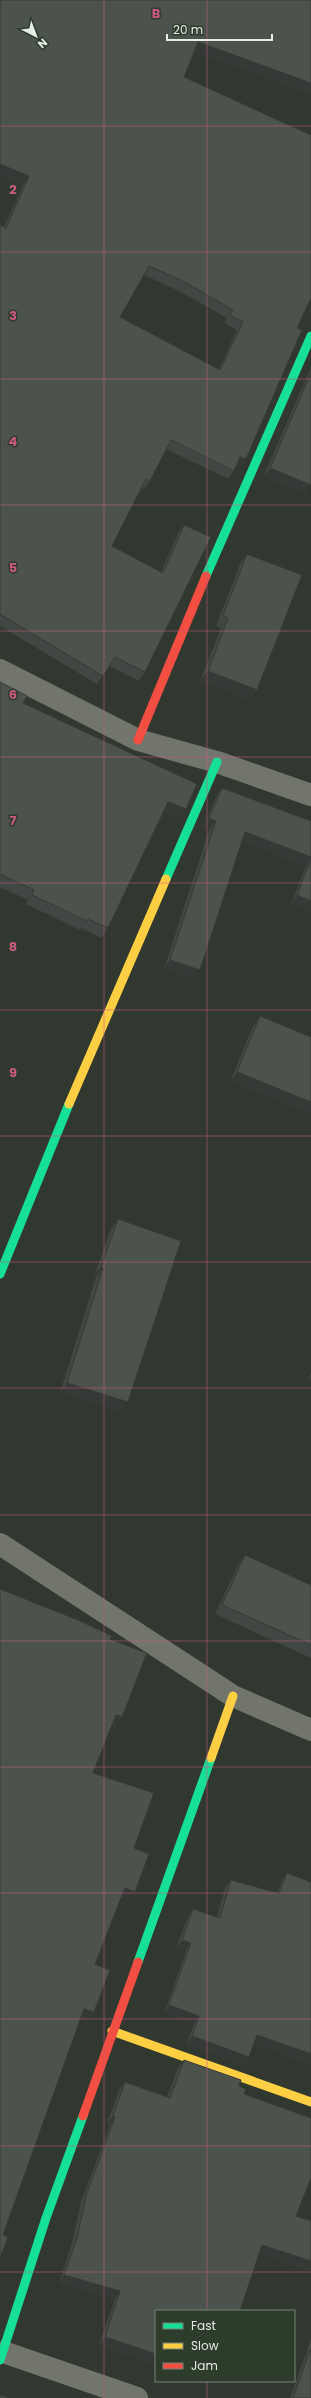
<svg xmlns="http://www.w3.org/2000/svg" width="311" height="2398" viewBox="0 0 311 2398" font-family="Poppins,sans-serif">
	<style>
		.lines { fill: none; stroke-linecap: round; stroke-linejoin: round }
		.street { stroke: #72756c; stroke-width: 22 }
		.fast { stroke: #16e098; stroke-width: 9 }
		.slow { stroke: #ffcf43; stroke-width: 9 }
		.jam { stroke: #f24e42; stroke-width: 9 }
		.wall { fill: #414742; fill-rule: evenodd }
		.shaded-wall { fill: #353a36 }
		.building { fill: #4c534d; stroke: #353a36; fill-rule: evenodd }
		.grid { fill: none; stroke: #cc5884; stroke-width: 1; stroke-opacity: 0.55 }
		.grid-label { font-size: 13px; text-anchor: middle; font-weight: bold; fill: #cc5884; stroke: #2e3c2c; stroke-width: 3; stroke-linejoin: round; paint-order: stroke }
	</style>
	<rect width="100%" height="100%" fill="#313830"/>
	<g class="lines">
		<!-- street -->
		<path class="street" d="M0,670L138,740L217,762L311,795
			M0,1544L233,1696L311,1730
			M3,2352L137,2398"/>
		<!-- fast -->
		<path class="fast" d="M206,576L311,336
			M166,879L217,762
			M0,1274L69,1104
			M138,1962L211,1758
			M0,2360L46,2218L83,2116"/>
		<!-- slow -->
		<path class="slow" d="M69,1104L166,879
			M211,1758L233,1696
			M112,2031L311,2102"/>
		<!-- jam -->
		<path class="jam" d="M138,740L206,576
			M83,2116L138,1962"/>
	</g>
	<!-- wall -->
	<path class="wall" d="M0,0H311V94L195,52L184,77L297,328L240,468L236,466L234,471L228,479L166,449L150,481L144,489L141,488L112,546L161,572L178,533L184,525L145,672L139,681L109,666L97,684L0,626V225L4,227L23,185L0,175ZM144,275L179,291L227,318L224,323L237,330L219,369L120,317Z
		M311,367V485L305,494L263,477Z
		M247,554L250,700L200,681L221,628L216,626L240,564Z
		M0,682L23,703L179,818L164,812L108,928L101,938L81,928L80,930L26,904L28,900L0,887Z
		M222,788L311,821V912L291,904L306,866L242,842L194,979L164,969L209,830L203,827L216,797Z
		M260,1016L311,1037L230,1082L253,1026Z
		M118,1219L121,1411L60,1393L96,1277L94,1276L111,1229Z
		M311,1372V1383L307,1382Z
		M245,1555L311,1585V1658L215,1614L238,1565Z
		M287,1873L309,2064L254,2044L249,2057L244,2065L186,2044L194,2024L164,2013L186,1951L176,1948L188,1917L193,1909L217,1917L225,1888L231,1880L277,1893L282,1881Z
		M184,2060L239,2086L244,2094L296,2216L311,2221V2271L259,2254L156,2311V2364L99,2345L115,2299L59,2283L71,2246L81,2202L110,2125L107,2124L119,2090L125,2082L167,2097L178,2068Z
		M311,2339V2398H290Z"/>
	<!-- shaded-wall -->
	<path class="shaded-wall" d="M198,42L311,83V94L192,51Z
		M0,164L29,176L23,185L0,175Z
		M240,457L246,459L240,468L234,466Z
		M270,468L311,485L305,494L263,477Z
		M208,671L257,690L250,700L200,681Z
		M168,802L186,809L179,818L162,812Z
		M209,818L216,821L209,830L203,827Z
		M245,832L311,857V858L306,866L239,841Z
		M297,895L311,901V912L291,904Z
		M170,960L200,970L194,979L164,969Z
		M237,1072L311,1102V1114L230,1082Z
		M101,1267L103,1268L96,1277L94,1276Z
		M311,1376V1383L307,1382Z
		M67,1383L128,1402L121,1411L60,1393Z
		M116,1715L122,1717L115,1726L110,1724Z
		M125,1888L135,1892L129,1901L118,1897Z
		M182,1940L191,1943L186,1951L176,1948Z
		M169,2005L199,2016L194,2024L164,2013Z
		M84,2009L94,2012L87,2021L77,2018Z
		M257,2035L311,2054V2061L309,2064L251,2043Z
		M192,2036L249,2057L244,2065L186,2044Z
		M113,2116L115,2117L110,2125L107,2124Z
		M262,2245L311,2261V2271L256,2253Z
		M64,2275L120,2291L115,2299L59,2283Z
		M105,2337L156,2354V2364L99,2345Z
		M195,2381H215L212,2386Z"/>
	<!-- building -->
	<path class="building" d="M1,0H311V83L198,42L184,77L311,135V298L297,328L302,330L246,459L240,457L234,471L171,440L150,481L146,479L112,546L163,573L184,525L211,537L145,672L115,657L103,676L0,614V225L6,228L29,176L0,164V2ZM149,266L185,282L233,310L230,315L243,322L220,370L120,317Z
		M311,373V485L270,468Z
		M247,554L302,575L257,690L208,671L228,618L223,616Z
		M0,682L27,696L23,703L197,784L186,809L168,802L108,928L88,919L87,921L32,895L34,890L0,874Z
		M222,788L311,821V857L245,832L200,970L170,960L216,821L209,818Z
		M311,859V901L297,895Z
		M260,1016L311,1037V1102L237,1072Z
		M118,1219L181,1241L128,1402L67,1383L103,1268L101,1267Z
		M245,1555L311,1585V1645L222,1605Z
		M0,1589L78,1620L112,1636L110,1639L147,1653L122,1717L116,1715L93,1773L154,1793L134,1848L149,1854L135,1892L125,1888L95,1964L110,1970L94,2012L84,2009L3,2235L8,2237L0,2258Z
		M287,1873L311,1882V2054L257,2035L249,2057L192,2036L199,2016L169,2005L191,1943L182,1940L193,1909L220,1918L231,1880L279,1893Z
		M184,2060L241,2080L239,2086L246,2089L244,2094L311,2118V2178L296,2216L311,2221V2261L262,2245L240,2311H156V2354L105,2337L120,2291L64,2275L77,2238L87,2193L115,2117L113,2116L125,2082L170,2098Z
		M311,2347V2398H293Z
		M0,2395L10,2398H0Z"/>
	<!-- grid -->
	<path class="grid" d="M104,0V2398M207,0V2311M0,126H311M0,252H311M0,379H311M0,505H311M0,631H311M0,757H311M0,883H311M0,1010H311M0,1136H311M0,1262H311M0,1388H311M0,1515H311M0,1641H311M0,1767H311M0,1893H311M0,2019H311M0,2146H311M0,2272H311M207,2381V2398"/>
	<g class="grid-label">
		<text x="156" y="18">B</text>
		<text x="13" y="194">2</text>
		<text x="13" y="320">3</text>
		<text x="13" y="446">4</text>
		<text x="13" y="572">5</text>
		<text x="13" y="699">6</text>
		<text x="13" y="825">7</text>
		<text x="13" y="951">8</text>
		<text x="13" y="1077">9</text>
	</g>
	<!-- legend -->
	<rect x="155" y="2310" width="140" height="72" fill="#2e3c2c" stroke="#778376"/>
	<rect x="163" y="2323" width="20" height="6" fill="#16e098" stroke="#778376"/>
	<text x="191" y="2330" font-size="12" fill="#e5ede4">Fast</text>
	<rect x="163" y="2343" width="20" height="6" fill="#ffcf43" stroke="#778376"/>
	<text x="191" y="2350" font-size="12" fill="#e5ede4">Slow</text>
	<rect x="163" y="2363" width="20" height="6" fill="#f24e42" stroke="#778376"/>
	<text x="191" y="2370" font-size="12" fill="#e5ede4">Jam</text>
	<!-- north arrow -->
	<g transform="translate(36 36) rotate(138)" stroke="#2e3c2c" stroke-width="3" paint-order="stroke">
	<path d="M0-3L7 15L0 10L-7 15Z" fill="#e5ede4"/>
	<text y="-6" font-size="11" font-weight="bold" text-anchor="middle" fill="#e5ede4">N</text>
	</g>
	<!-- scale -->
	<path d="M167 34v6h105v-6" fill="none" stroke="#e5ede4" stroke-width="2"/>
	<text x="173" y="34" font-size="12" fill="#e5ede4" stroke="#2e3c2c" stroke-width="3" paint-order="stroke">20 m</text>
</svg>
